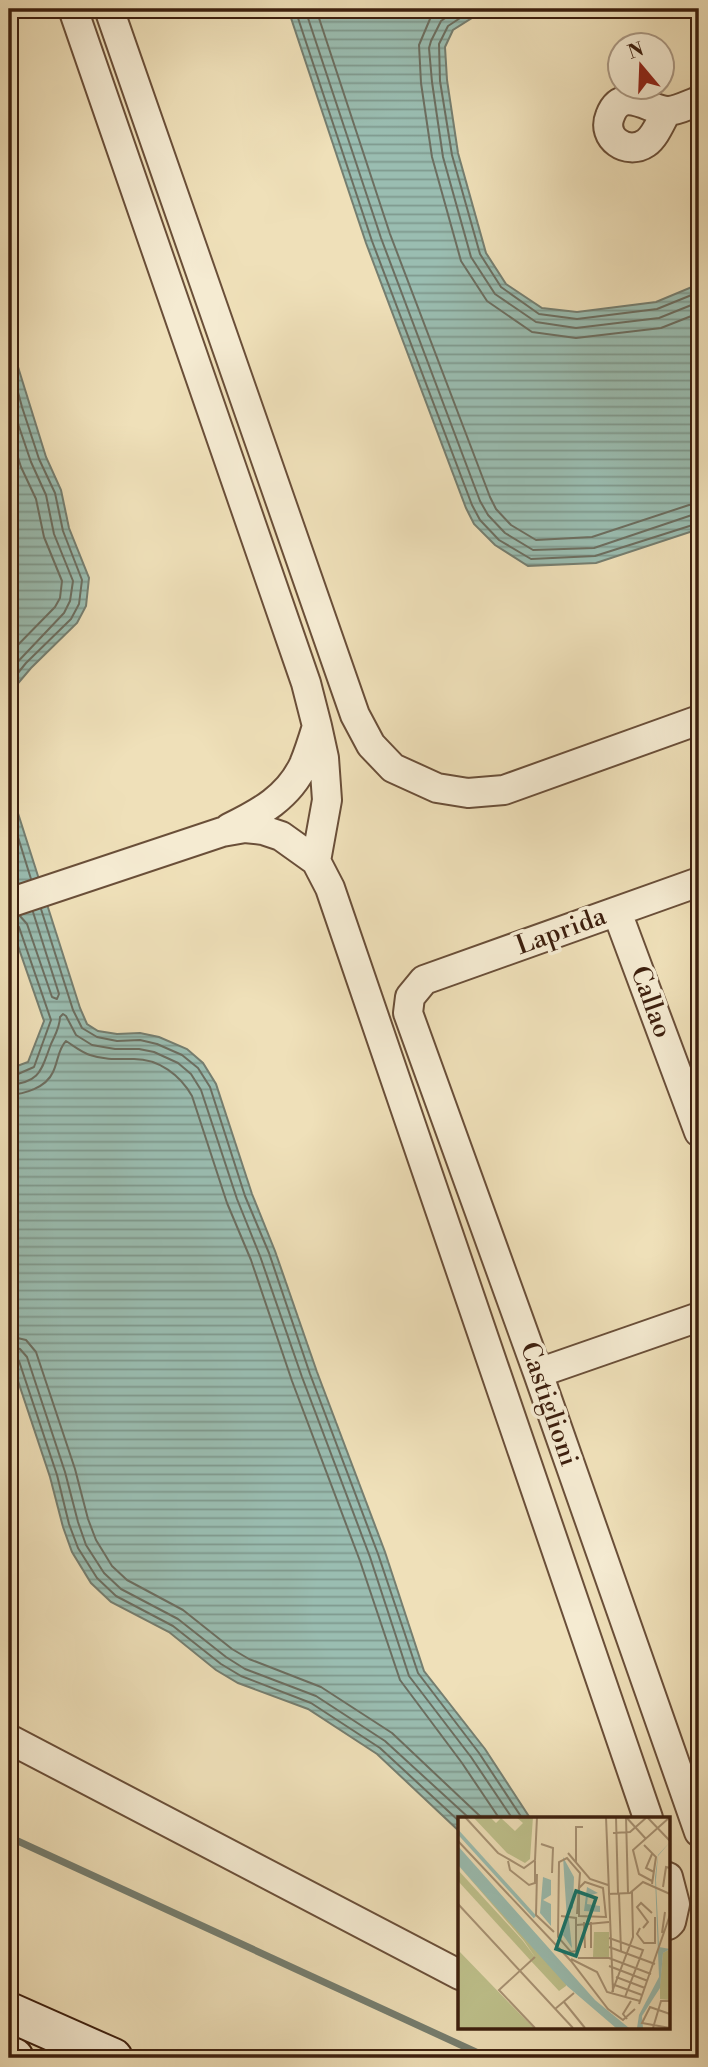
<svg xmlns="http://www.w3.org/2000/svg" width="708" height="2067" viewBox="0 0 708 2067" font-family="'Libre Bodoni',serif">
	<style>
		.water { fill: url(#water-rules); stroke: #757e70; stroke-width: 2 }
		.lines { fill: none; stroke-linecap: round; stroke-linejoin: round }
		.shore { stroke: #6c6e60; stroke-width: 2 }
		.stream { stroke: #757e70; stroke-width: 7 }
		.street-casing { stroke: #6a4f39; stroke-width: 32 }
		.secondary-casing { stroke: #3d1f0e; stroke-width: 42 }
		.street { stroke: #f5ebd2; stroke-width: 28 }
		.secondary { stroke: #f5ebd2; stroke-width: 38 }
		.labels { text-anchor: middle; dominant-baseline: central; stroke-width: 7; stroke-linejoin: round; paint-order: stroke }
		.street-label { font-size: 26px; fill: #3d1f0e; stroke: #f5ebd2 }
		.inset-river { fill: none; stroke: #9abdb1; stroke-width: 3.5 }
		.inset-road { fill: none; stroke: #a89375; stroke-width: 2 }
		.view { fill: #0f766e; fill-opacity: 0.15; stroke: #0f766e; stroke-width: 3.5 }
		.inset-edge { fill: none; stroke: #3d1f0e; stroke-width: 3.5 }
	</style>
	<defs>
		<pattern id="water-rules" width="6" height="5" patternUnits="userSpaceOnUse" patternTransform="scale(1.75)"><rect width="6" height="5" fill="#9abdb1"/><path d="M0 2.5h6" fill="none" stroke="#7f998e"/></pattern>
	</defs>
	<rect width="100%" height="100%" fill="#efe0b9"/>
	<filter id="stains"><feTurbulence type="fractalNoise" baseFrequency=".00286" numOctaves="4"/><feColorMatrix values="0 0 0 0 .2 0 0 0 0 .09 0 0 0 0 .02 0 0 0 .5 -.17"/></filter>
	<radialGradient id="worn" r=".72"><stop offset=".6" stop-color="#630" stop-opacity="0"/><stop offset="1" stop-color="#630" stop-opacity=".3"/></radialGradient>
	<!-- water -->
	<path class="water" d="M288,9H492L480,13L453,30L445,47L447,80L458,153L486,253L506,284L542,308L577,312L656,302L699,284V529L596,563L528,566L495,545L474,524L466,508L366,243Z
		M9,338L46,457L61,490L69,528L89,578L86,606L77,623L31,668L9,694Z
		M9,785L80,1008L87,1024L98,1031L117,1034L140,1033L159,1037L187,1049L203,1063L216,1084L252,1194L275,1251L317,1372L385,1552L424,1671L485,1749L530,1818H460L459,1831L377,1754L308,1709L238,1683L216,1670L169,1632L111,1602L91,1583L72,1552L63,1527L50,1477L9,1354V1069L28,1062L44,1021L9,920Z"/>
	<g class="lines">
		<!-- shore -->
		<path class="shore" d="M295,9L372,241L472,505L480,520L499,540L531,559L595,556L699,523
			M305,9L381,238L480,501L488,515L505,533L533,550L594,548L692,515L699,514
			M316,9L390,234L490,497L496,509L511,525L536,540L592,537L689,505L699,504
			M438,9L430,19L419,45L421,83L432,157L461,261L487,301L532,332L576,338L661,328L699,313
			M458,9L441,21L431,41L429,48L432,82L443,157L471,257L495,294L536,322L576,328L659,318L699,302
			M474,9L448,26L439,44L440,81L452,155L480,254L501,287L539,314L577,319L657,309L699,292
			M9,359L22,407L39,459L55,493L63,531L82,580L79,604L71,619L26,663L9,684
			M9,389L13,409L31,462L46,495L54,534L73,581L70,601L64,613L9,671
			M9,429L21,467L36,499L44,537L62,581L60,598L55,607L9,654
			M9,808L31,879
			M41,909L73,1010L82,1028L97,1037L117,1041L140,1040L157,1044L182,1055L198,1068L210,1087L245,1196L269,1253L310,1374L378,1554L418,1673L479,1753L522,1818
			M20,916L27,924L52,997L57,999L59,994L33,912
			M9,922L15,923L19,927L51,1020L34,1067L18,1074L9,1076
			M9,1085C41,1082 41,1070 51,1044C55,1035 60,1027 60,1017L63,1014L66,1016L76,1035L92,1045L115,1049H139L154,1052L178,1063L191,1074L201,1090L237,1199L260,1256L302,1377L370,1557L409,1676L471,1757L512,1818
			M9,1095C24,1094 46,1088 53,1072C58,1062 58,1049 66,1041C74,1046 81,1052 90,1055C104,1060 119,1059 134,1059C159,1059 180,1075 192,1096L227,1203L251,1260L292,1381L360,1561L400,1680L462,1763L499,1818
			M9,1336L26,1340L36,1352L75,1469L88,1519L96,1540L112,1566L127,1580L183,1610L232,1649L249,1659L321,1687L392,1733L482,1818
			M9,1346L20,1349L27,1357L65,1472L78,1522L86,1545L104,1573L121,1589L178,1619L226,1657L245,1669L316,1696L385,1741L469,1818
			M9,1355L14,1356L19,1361L57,1475L69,1524L78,1548L97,1578L116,1596L173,1626L221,1664L241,1676L311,1703L380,1748L460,1822"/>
		<!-- stream -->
		<path class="stream" d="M9,1837L489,2058"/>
		<defs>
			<path id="street" d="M73,9L306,683L317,726
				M109,9L355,715L371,745L393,768L437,788L468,793L504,790L699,720
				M667,111C661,121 655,137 646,143C627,156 601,138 610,116C622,84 650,111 668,111C677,111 690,104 699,101
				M229,828C260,813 289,797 304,764C309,752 313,739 317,726L324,758L327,800L316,861
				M699,882L424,980L410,997L408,1013L538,1373L699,1832
				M9,903L222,832L245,828L263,830L281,836L316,861L330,888L648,1818
				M617,912L699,1132
				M538,1373L699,1317
				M9,1739L460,1975
				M668,1877L675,1904L671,1922L668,1925"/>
			<path id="secondary" d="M9,2012L113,2058
				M9,2056L14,2058"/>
		</defs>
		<!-- street casing -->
		<use href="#street" class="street-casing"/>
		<!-- secondary casing -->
		<use href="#secondary" class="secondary-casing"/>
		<!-- street -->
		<use href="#street" class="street"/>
		<!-- secondary -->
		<use href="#secondary" class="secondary"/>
	</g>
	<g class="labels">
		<!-- street labels -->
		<g class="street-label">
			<text transform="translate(561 931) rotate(-20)">Laprida</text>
			<text transform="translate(651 1002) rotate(70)">Callao</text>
			<text transform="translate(549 1404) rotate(71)">Castiglioni</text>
		</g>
	</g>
	<!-- overview -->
	<g transform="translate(458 1817)">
		<rect width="212" height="212" fill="#efe0b9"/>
		<path d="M15,0H32L38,6L43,1L57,14L65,6L58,0H75L72,42L67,46L49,36ZM0,48L108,165V169L101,174L73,144L77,140L66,124ZM136,115H151V140H135ZM0,133L60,195L76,211H0Z" fill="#bec18c"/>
		<path d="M0,53L65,124L77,140L73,144L0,64Z" fill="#bec18c"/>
		<path d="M212,132V183L202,182V168L205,136Z" fill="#bec18c"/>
		<path d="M212,25L200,39L198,63L201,130L212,132L205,136L202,171L184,199L185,211H179L181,198L201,160L197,60L200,38ZM0,29L137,183L171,211H158L109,169L0,48ZM105,40L116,60L115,91L110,94L114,131L105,118L109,103ZM85,60L93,63V78L85,83L93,87V109L82,96ZM129,70L140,76L130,79L129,87L142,89V95L126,94Z" fill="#9abdb1"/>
		<path class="inset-river" d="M0,15L77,100"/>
		<path class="inset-road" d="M7,0L40,36L66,51L77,43L79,0M148,0L155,175M158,0L160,76M168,0L170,76M168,0L188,22M189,0L212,24M155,16L172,15L189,0M0,24L113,144L150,192L165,203L177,192M83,27L95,31L94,56M186,28L198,40L194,67M110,36L132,62L150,68M194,37L188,51L196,55M50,44L52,53L71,68L77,66V44M118,46V10H125M79,57L78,98L96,115M194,64L181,57L175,33L212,0M127,65L145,71L148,100L121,99V71ZM205,70L208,50L212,51M161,76L163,134M150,77L172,76L185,65L212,77M0,87L115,211M103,99L118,101V134L113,135L100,120L101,45L109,41L122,56L119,97M126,105L127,131M133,105V131M119,108L151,105M182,111L179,117L186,126H197V100M185,111L190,105L179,90L183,86L194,96M204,116L207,95M151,121L185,133L167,180M151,130L197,147M120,141H151L193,157M113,142L139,155L149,175L182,184M151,149L190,164M158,160L187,171M154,167L184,178M154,175L175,120L174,75M106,185L127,211M181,187L212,98M97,192L116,176M212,197L192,190L184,206L212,211M169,202L165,197L173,184M77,211L41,173L77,140M195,211L203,184H212"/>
		<path class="view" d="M118,74L138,81L118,139L98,132Z"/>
		<rect width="212" height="212" class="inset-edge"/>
	</g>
	<!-- margin -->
	<rect width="708" height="2067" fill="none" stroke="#efe0b9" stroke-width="35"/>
	<rect x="10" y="10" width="687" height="2046" fill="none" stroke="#3d1f0e" stroke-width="3.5"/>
	<rect x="18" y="18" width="673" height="2032" fill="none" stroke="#3d1f0e" stroke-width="2"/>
	<!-- north arrow -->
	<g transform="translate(641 66) rotate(341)"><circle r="33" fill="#f5ebd2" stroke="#ab9984" stroke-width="2"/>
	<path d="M0-5L12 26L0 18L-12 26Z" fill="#8f2418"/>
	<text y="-10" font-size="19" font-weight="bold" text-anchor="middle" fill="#3d1f0e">N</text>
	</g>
	<rect width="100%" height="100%" filter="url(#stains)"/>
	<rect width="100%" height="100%" fill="url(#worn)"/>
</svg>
